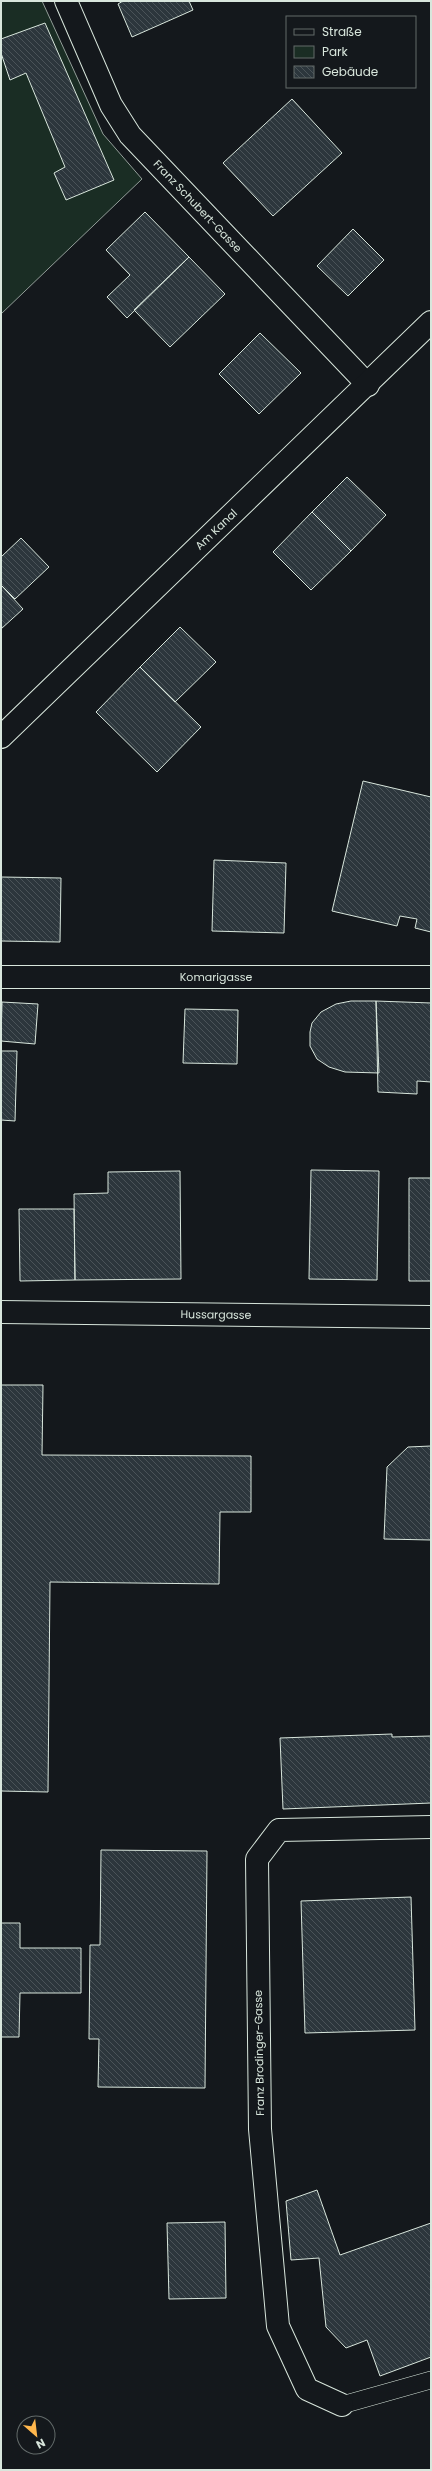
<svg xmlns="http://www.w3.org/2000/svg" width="432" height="2471" viewBox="0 0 432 2471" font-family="Poppins,sans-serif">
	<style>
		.green { fill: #1a2d24; stroke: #939e99 }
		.building { fill: url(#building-back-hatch); stroke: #d8e6dc }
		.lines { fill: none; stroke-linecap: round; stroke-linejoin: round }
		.lane-casing { stroke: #d8e6dc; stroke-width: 18 }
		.street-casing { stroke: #d8e6dc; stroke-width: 24 }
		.lane { stroke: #14181c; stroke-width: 17 }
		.street { stroke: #14181c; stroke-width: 22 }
		.labels { text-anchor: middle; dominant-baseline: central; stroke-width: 3; stroke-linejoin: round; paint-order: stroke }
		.street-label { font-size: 11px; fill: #d8e6dc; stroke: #14181c }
	</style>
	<defs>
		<pattern id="building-back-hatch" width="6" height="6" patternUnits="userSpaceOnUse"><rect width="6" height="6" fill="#2c363c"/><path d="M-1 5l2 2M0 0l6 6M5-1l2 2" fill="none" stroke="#4a5358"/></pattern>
	</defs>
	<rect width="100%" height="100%" fill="#14181c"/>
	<!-- green -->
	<path class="green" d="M1,1H42L103,134L142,179L1,314Z"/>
	<!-- building -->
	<path class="building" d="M123,1H189L193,10L132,37L118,4Z
		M45,23L114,180L66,200L54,173L65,167L26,73L10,80L1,53V39Z
		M292,99L342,153L273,216L223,163Z
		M145,212L189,257L127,318L107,297L130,275L106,250Z
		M353,229L384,260L348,296L317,266Z
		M189,257L225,294L170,347L134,310Z
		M260,333L301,373L259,414L219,374Z
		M347,477L386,515L351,551L312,512Z
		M312,512L351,551L311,590L273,552Z
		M21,538L49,567L15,599L1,585V557Z
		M1,585L23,609L1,629Z
		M180,627L216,662L175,702L140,667Z
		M140,667L201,727L157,772L96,712Z
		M363,781L431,797V932L415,928L417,919L400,916L397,926L332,911Z
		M214,860L286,863L284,933L212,931Z
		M1,877L61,878L60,942L1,941Z
		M351,1001H376L379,1073L345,1072L329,1067L317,1059L310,1046V1032L312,1023L321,1012L336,1004Z
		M376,1001L431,1003V1082L417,1081V1094L378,1092Z
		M2,1002L38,1004L35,1044L1,1041Z
		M185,1009L238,1010L237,1064L183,1063Z
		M1,1051H17L15,1121L1,1120Z
		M311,1170L379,1171L377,1280L309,1279Z
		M180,1171L181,1279L75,1280L74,1194L108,1193V1172Z
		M409,1178H431V1281H409Z
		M19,1209H74L75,1280L20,1281Z
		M1,1385H43L42,1455L251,1456V1512H220L219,1584L50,1582L48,1792L1,1791Z
		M431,1446V1540L384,1539L387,1467L408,1447Z
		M392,1734V1737L431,1736V1803L283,1809L280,1738Z
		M101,1850L207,1851L205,2088L98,2087L99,2039H89L90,1945H100Z
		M411,1897L415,2030L305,2033L301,1901Z
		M1,1923H20V1948H81V1993H20L19,2037H1Z
		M317,2190L340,2255L431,2223V2357L380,2376L367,2340L346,2348L326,2327L319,2258L291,2260L286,2201Z
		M225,2222L226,2298L169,2299L167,2223Z"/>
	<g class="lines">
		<defs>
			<path id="lane" d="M342,2405L431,2380"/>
			<g id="street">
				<path id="s1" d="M66,1L111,105L130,135L368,385"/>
				<path id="s2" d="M1,737L431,322"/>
				<path id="s3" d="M1,977H431"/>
				<path id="s4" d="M1,1312L431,1317"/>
				<path d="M342,2405L307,2389L278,2326L260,2129L257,1859L279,1830L431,1827"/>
			</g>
		</defs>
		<!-- lane casing -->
		<use href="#lane" class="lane-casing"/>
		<!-- street casing -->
		<use href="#street" class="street-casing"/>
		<!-- lane -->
		<use href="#lane" class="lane"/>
		<!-- street -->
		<use href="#street" class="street"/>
	</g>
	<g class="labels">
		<!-- street labels -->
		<g class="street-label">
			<text stroke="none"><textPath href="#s1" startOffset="247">Franz Schubert-Gasse</textPath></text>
			<text stroke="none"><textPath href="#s2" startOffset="299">Am Kanal</textPath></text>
			<text stroke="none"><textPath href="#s3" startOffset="215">Komarigasse</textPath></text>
			<text stroke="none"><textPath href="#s4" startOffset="215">Hussargasse</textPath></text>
			<text transform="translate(259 2053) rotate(-91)">Franz Brodinger-Gasse</text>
		</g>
	</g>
	<!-- border -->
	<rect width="432" height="2471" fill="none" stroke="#d8e6dc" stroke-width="4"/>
	<!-- legend -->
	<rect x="286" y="16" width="130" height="72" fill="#14181c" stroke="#626a69"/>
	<rect x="294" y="29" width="20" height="6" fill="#14181c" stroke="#626a69"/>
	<text x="322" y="36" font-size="12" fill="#d8e6dc">Straße</text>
	<rect x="294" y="46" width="20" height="12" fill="#1a2d24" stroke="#626a69"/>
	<text x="322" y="56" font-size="12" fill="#d8e6dc">Park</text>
	<rect x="294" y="66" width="20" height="12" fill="url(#building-back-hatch)" stroke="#626a69"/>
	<text x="322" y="76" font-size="12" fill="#d8e6dc">Gebäude</text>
	<!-- north arrow -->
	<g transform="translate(36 2435) rotate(152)"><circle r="19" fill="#14181c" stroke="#626a69"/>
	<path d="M0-3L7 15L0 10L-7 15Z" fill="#ffb74d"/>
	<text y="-6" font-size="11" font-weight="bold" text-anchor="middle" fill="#d8e6dc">N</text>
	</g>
</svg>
